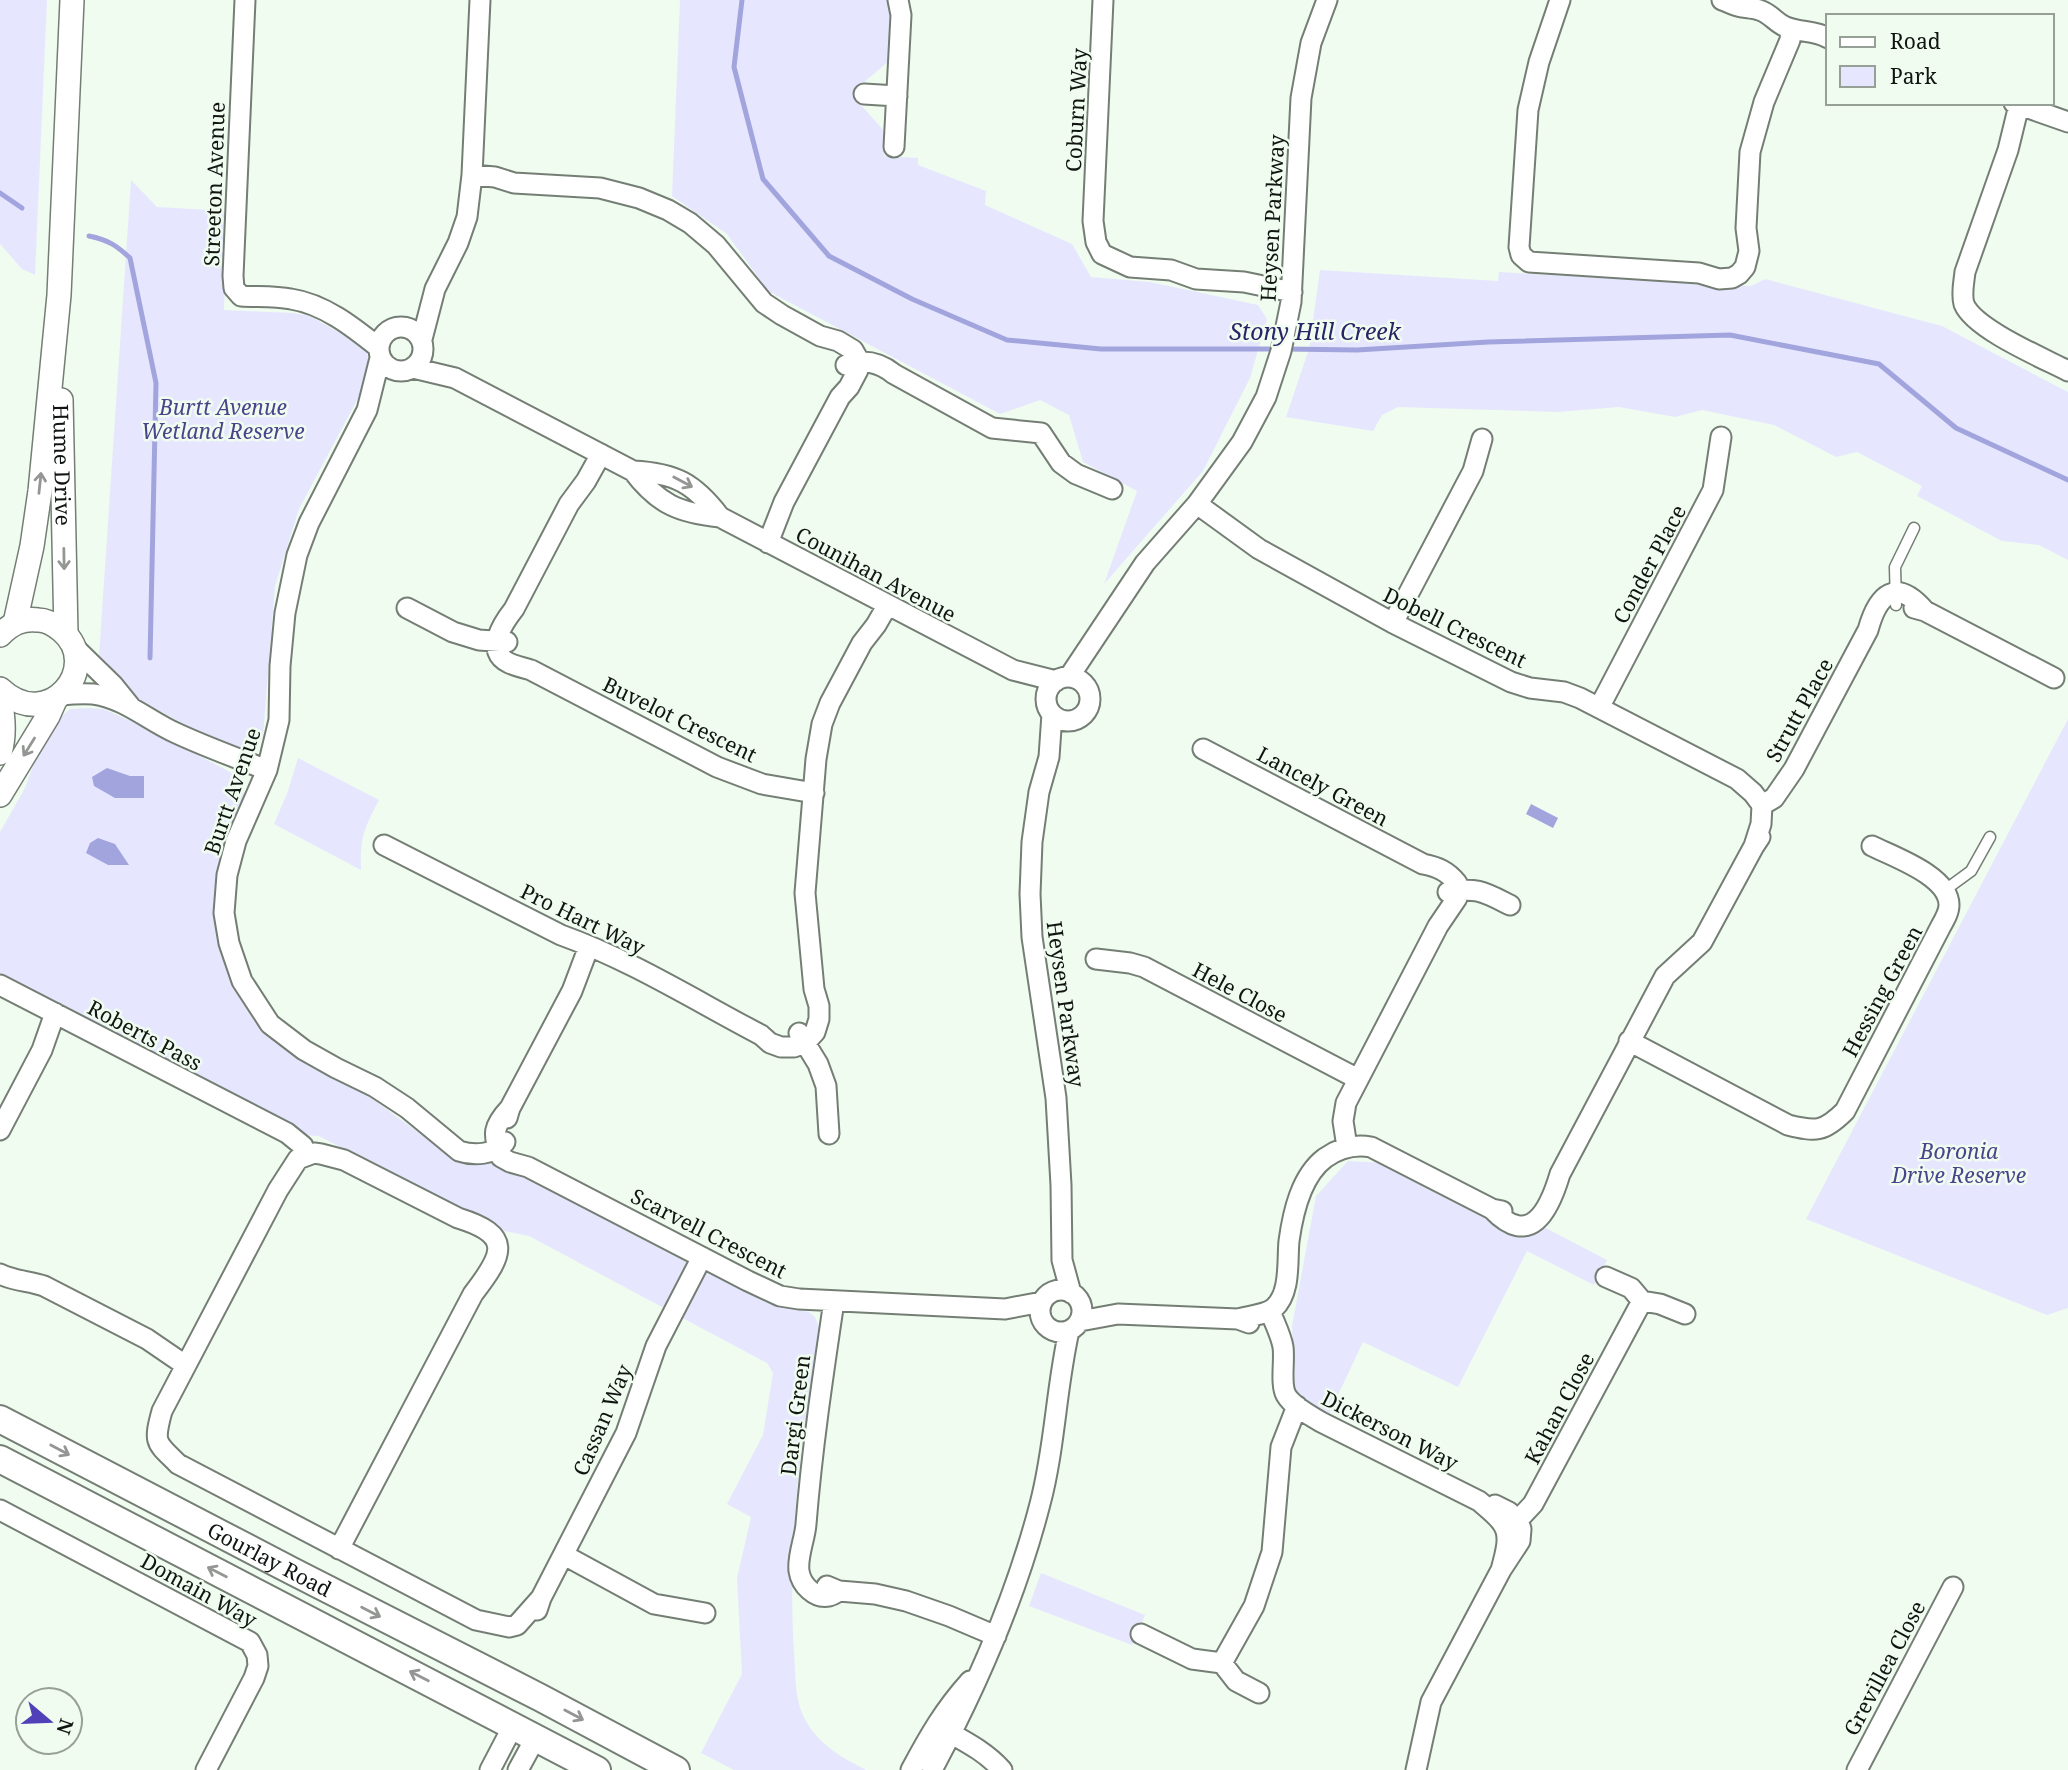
<svg xmlns="http://www.w3.org/2000/svg" width="2068" height="1770" viewBox="0 0 2068 1770" font-family="'Noto Serif',serif">
	<style>
		.green { fill: #e6e7fe }
		.water { fill: #a2a4de }
		.lines { fill: none; stroke-linecap: round; stroke-linejoin: round }
		.stream { stroke: #a2a4de; stroke-width: 5 }
		.service-casing { stroke: #747e74; stroke-width: 13 }
		.minor-casing { stroke: #747e74; stroke-width: 23 }
		.tertiary-casing { stroke: #747e74; stroke-width: 26 }
		.secondary-casing { stroke: #747e74; stroke-width: 30 }
		.service { stroke: #fff; stroke-width: 10 }
		.minor { stroke: #fff; stroke-width: 19 }
		.tertiary { stroke: #fff; stroke-width: 23 }
		.secondary { stroke: #fff; stroke-width: 26 }
		.oneway { stroke: #949694 }
		.labels { text-anchor: middle; dominant-baseline: central; stroke-width: 5; stroke-linejoin: round; paint-order: stroke }
		.street-label { font-size: 21px; fill: #111511; stroke: #f0fcf0 }
		.park-label { font-size: 21px; font-style: italic; fill: #48458b; stroke: #f0fcf0 }
		.water-label { font-size: 23px; font-style: italic; fill: #2a2366; stroke: #f0fcf0 }
	</style>
	<rect width="100%" height="100%" fill="#f0fcf0"/>
	<!-- green -->
	<path class="green" d="M0,0H47L35,275L22,269L0,244Z
		M680,0H893L890,60L861,85L860,104L886,133L884,156L918,158V165L986,191L985,205L1072,244L1091,277L1150,282L1258,305L1267,319L1250,378L1203,471L1104,584L1137,491L1083,462L1069,415L1040,400L1000,414L768,291L727,234L672,196Z
		M131,180L157,207L228,211L224,310L293,313L310,316L356,342L366,351L370,363L365,385L299,509L275,586L263,736C255,749 247,752 232,750L141,701L99,656Z
		M1320,270L1498,281L1499,272L1751,286L1765,279L1942,326L2068,392V560L2039,545L2002,541L1917,496L1922,486L1857,452L1836,457L1774,425L1702,410L1675,417L1619,407L1558,412L1398,407L1382,415L1373,431L1286,417L1309,349Z
		M87,708L104,709L153,731L230,772L240,780L243,786L244,796L224,845L217,870L215,887V919L221,954L234,987L243,1002L265,1031L286,1050L311,1066L370,1097L453,1158L490,1159L756,1296L773,1304L809,1312L815,1317L820,1330C814,1374 805,1418 800,1462C793,1524 790,1590 794,1653C796,1676 794,1700 806,1721C820,1746 842,1757 866,1770H734L701,1753L742,1674L737,1578L751,1517L727,1504L763,1435L773,1373L767,1363L529,1236L499,1230L319,1136L299,1135L0,976V832L25,788L39,749L54,723L70,709Z
		M2068,719V1308L2047,1315L1806,1219Z
		M298,758L379,800C364,829 360,837 361,870L274,824L288,791Z
		M1348,1161L1385,1163L1540,1225L1607,1260L1594,1285L1527,1251L1458,1387L1363,1342L1329,1414L1295,1398L1292,1326L1316,1196Z
		M1041,1573L1145,1615L1132,1645L1029,1606Z"/>
	<!-- water -->
	<path class="water" d="M107,768L130,776H144V798H115L94,786L92,777Z
		M1531,804L1558,818L1553,828L1526,814Z
		M98,838L115,844L129,865H108L86,853L90,843Z"/>
	<g class="lines">
		<!-- stream -->
		<path class="stream" d="M742,0L734,67L763,179L829,256L912,299L1007,340L1101,349H1276
			M0,193L22,208
			M89,236C108,240 116,245 130,258L156,383L150,658
			M1286,349L1357,350L1488,342L1730,335L1879,364L1956,428L2068,480"/>
		<defs>
			<path id="service" d="M1896,605L1895,567L1914,528
				M1945,890L1971,871L1990,837"/>
			<path id="minor" d="M245,0L233,276L234,288L241,296C257,297 275,296 291,299C324,304 353,327 378,347
				M1103,0L1093,221L1096,242L1102,254L1130,267L1171,270L1196,279L1244,282L1292,292
				M1560,0L1539,62L1528,110L1519,247L1521,255L1529,262L1699,273L1719,279L1732,278L1739,274L1745,267L1749,251L1746,228L1750,152L1764,102L1790,40L1791,29
				M1722,0C1728,2 1735,6 1742,7C1748,8 1754,8 1759,10C1770,13 1776,23 1786,27C1801,33 1815,30 1828,38
				M864,94L897,96
				M2014,103L2068,122
				M2019,105L2008,150L1965,272C1964,282 1961,294 1964,304C1974,329 2043,358 2068,371
				M894,147L901,15L898,0
				M472,175L495,177L514,183L600,188L639,198L668,210L690,223L716,245L764,303L782,315L820,336L838,341L853,350L857,357L858,370L849,387L840,397L784,502L768,543
				M379 349a22 22 0 1 1 44 0a22 22 0 1 1-44 0Z
				M422,339L435,289L458,243L467,217L472,175L480,0
				M380,358L367,410L309,523L297,555L285,613L280,666L279,720L267,770L236,841L227,875L224,913L229,943L242,981L270,1024L304,1050L336,1068L375,1087L407,1108L459,1151C474,1156 494,1155 505,1142
				M846,365C864,359 879,362 894,374L992,428L1041,433L1061,463L1076,474L1112,489
				M413,368L455,378L633,471C675,473 694,483 720,517
				M601,454L586,481L569,504L514,609C503,623 484,651 509,663C516,666 524,668 531,670L717,767L762,784L814,793
				M633,471C658,504 679,513 720,517L1013,670L1056,681
				M1197,504L1259,549L1393,623L1511,682L1530,688L1564,692L1580,698L1737,779L1753,793L1762,805L1761,824L1754,846
				M407,608L453,632L479,640L507,642
				M1914,608L1925,611L2054,678
				M1393,623L1473,471L1482,439
				M73,646L113,685L130,706
				M1069,677L1145,563L1197,504L1242,442L1266,397L1281,351L1291,302L1301,98L1311,43L1327,0
				M1046 699a22 22 0 1 1 44 0a22 22 0 1 1-44 0Z
				M60,695C71,694 82,693 93,694C124,698 149,721 176,733C206,747 237,758 267,770
				M1600,706L1713,490L1721,437
				M1052,714L1049,757L1039,792L1032,842L1030,894L1032,937L1056,1098L1061,1185L1062,1260L1071,1293
				M1203,749L1423,864C1438,867 1447,871 1457,883V898L1438,926L1346,1103L1343,1121L1347,1147
				M1762,805L1774,798L1794,769L1868,630C1878,594 1896,577 1925,611
				M384,845L561,935C631,960 696,1001 761,1035L770,1043L781,1047H794L805,1043L815,1032L819,1019V1006L814,989L805,893L816,759L822,724L830,703L862,643L876,625L887,606
				M1448,892C1477,887 1484,892 1510,905
				M1096,959L1130,963L1144,967L1358,1079
				M0,985L287,1133L303,1146L305,1156
				M799,1033L818,1064L826,1086L829,1134
				M1629,1041L1788,1125C1816,1132 1824,1132 1845,1111L1941,926C1945,919 1949,912 1949,905C1949,876 1894,857 1872,846
				M510,1108C493,1126 492,1134 501,1157L510,1162L528,1167L748,1281L780,1296L799,1299L1005,1309L1042,1302
				M507,1118L510,1108L572,991L589,946
				M0,1130L42,1050L55,1013
				M1492,1209C1530,1249 1549,1211 1560,1174L1665,976L1702,942L1754,846L1760,837
				M0,1274C14,1281 29,1281 44,1286L147,1339L185,1365
				M1606,1277L1631,1288L1642,1301L1660,1304L1685,1314
				M1040 1311a21 21 0 1 1 42 0a21 21 0 1 1-42 0Z
				M834,1301C823,1375 812,1449 806,1524C805,1539 797,1556 799,1571C801,1585 815,1599 829,1596C833,1595 836,1593 839,1591
				M1270,1311C1274,1322 1281,1335 1283,1347C1285,1360 1280,1384 1286,1395C1293,1407 1310,1415 1321,1422L1479,1501C1510,1527 1512,1530 1501,1570
				M1238,1319C1248,1316 1266,1315 1274,1308C1291,1293 1287,1261 1289,1241C1293,1212 1301,1176 1325,1158C1339,1148 1354,1144 1371,1147L1492,1209L1502,1211
				M1080,1321L1118,1314L1238,1319L1249,1323
				M0,1510L250,1642L257,1655L258,1666L254,1678L206,1770
				M1508,1523L1518,1520L1533,1504L1642,1301
				M339,1549L473,1294C504,1254 513,1235 458,1218L344,1160L321,1154L314,1153L298,1159L278,1190L162,1411C153,1444 156,1442 178,1464L476,1620L509,1627L517,1625L541,1598
				M564,1555L654,1604L705,1613
				M827,1586L839,1591L875,1594L906,1601L949,1616L996,1636
				M537,1610L541,1598L626,1433L656,1346L702,1257
				M1141,1634L1192,1659L1222,1663L1236,1681L1259,1693
				M1222,1663L1254,1606L1272,1552L1281,1447L1297,1406
				M943,1729C964,1741 985,1751 1002,1770
				M490,1770L513,1726
				M518,1770L536,1737
				M911,1770C929,1736 944,1710 970,1681
				M932,1770C977,1686 1016,1597 1040,1504C1055,1448 1056,1388 1069,1331
				M1416,1770L1431,1702L1501,1570L1520,1541L1521,1529L1518,1520L1509,1512L1495,1505
				M1857,1770L1953,1587"/>
			<g id="tertiary">
				<path id="s1" d="M61,400L66,634"/>
				<path d="M15,623L32,546L40,491L59,295L72,0"/>
				<path d="M0,635C11,624 22,618 38,620C47,620 55,625 62,631C103,666 49,735 0,689"/>
				<path d="M0,700C4,719 5,735 0,753"/>
				<path d="M0,795L48,716L56,698"/>
			</g>
			<g id="secondary">
				<path id="s2" d="M0,1419L292,1571L541,1698L676,1770"/>
				<path d="M0,1459L597,1770"/>
			</g>
		</defs>
		<!-- service casing -->
		<use href="#service" class="service-casing"/>
		<!-- minor casing -->
		<use href="#minor" class="minor-casing"/>
		<!-- tertiary casing -->
		<use href="#tertiary" class="tertiary-casing"/>
		<!-- secondary casing -->
		<use href="#secondary" class="secondary-casing"/>
		<!-- service -->
		<use href="#service" class="service"/>
		<!-- minor -->
		<use href="#minor" class="minor"/>
		<!-- tertiary -->
		<use href="#tertiary" class="tertiary"/>
		<!-- secondary -->
		<use href="#secondary" class="secondary"/>
	</g>
	<!-- one-way arrows -->
	<defs><path id="oneway-shaft" d="M-6 0H5M1.5-3L5.5 0L1.5 3" fill="none" stroke-width="1.6" stroke-linecap="round" stroke-linejoin="round" transform="scale(1.75)"/></defs>
	<g class="oneway">
		<use href="#oneway-shaft" transform="translate(683 482) rotate(28)"/>
		<use href="#oneway-shaft" transform="translate(40 483) rotate(-84)"/>
		<use href="#oneway-shaft" transform="translate(64 559) rotate(89)"/>
		<use href="#oneway-shaft" transform="translate(29 747) rotate(122)"/>
		<use href="#oneway-shaft" transform="translate(60 1450) rotate(28)"/>
		<use href="#oneway-shaft" transform="translate(217 1572) rotate(-153)"/>
		<use href="#oneway-shaft" transform="translate(371 1612) rotate(27)"/>
		<use href="#oneway-shaft" transform="translate(419 1676) rotate(-153)"/>
		<use href="#oneway-shaft" transform="translate(574 1715) rotate(28)"/>
	</g>
	<g class="labels">
		<!-- street labels -->
		<g class="street-label">
			<text transform="translate(1076 110) rotate(-87)">Coburn Way</text>
			<text transform="translate(214 184) rotate(-88)">Streeton Avenue</text>
			<text transform="translate(1272 218) rotate(-87)">Heysen Parkway</text>
			<text stroke="none"><textPath href="#s1" startOffset="65">Hume Drive</textPath></text>
			<text transform="translate(1649 564) rotate(-62)">Conder Place</text>
			<text transform="translate(876 574) rotate(28)">Counihan Avenue</text>
			<text transform="translate(1455 627) rotate(26)">Dobell Crescent</text>
			<text transform="translate(1799 710) rotate(-61)">Strutt Place</text>
			<text transform="translate(680 719) rotate(26)">Buvelot Crescent</text>
			<text transform="translate(1323 786) rotate(28)">Lancely Green</text>
			<text transform="translate(232 791) rotate(-71)">Burtt Avenue</text>
			<text transform="translate(583 919) rotate(26)">Pro Hart Way</text>
			<text transform="translate(1882 991) rotate(-62)">Hessing Green</text>
			<text transform="translate(1240 992) rotate(28)">Hele Close</text>
			<text transform="translate(1066 1004) rotate(82)">Heysen Parkway</text>
			<text transform="translate(145 1035) rotate(28)">Roberts Pass</text>
			<text transform="translate(709 1233) rotate(27)">Scarvell Crescent</text>
			<text transform="translate(1559 1408) rotate(-62)">Kahan Close</text>
			<text transform="translate(795 1415) rotate(-83)">Dargi Green</text>
			<text transform="translate(602 1420) rotate(-67)">Cassan Way</text>
			<text transform="translate(1390 1430) rotate(27)">Dickerson Way</text>
			<text stroke="none"><textPath href="#s2" startOffset="304">Gourlay Road</textPath></text>
			<text transform="translate(199 1590) rotate(29)">Domain Way</text>
			<text transform="translate(1884 1668) rotate(-62)">Grevillea Close</text>
		</g>
		<!-- park labels -->
		<g class="park-label">
			<text x="223" y="407">Burtt Avenue<tspan x="223" dy="24">Wetland Reserve</tspan></text>
			<text x="1959" y="1151">Boronia<tspan x="1959" dy="24">Drive Reserve</tspan></text>
		</g>
		<!-- water labels -->
		<g class="water-label">
			<text x="1315" y="331">Stony Hill Creek</text>
		</g>
	</g>
	<!-- legend -->
	<rect x="1826" y="14" width="228" height="91" fill="#f0fcf0" stroke="#97a097" stroke-width="2"/>
	<rect x="1840" y="37" width="35" height="10" fill="#ffffff" stroke="#97a097" stroke-width="2"/>
	<text x="1890" y="49" font-size="21" fill="#111511">Road</text>
	<rect x="1840" y="66" width="35" height="21" fill="#e6e7fe" stroke="#97a097" stroke-width="2"/>
	<text x="1890" y="84" font-size="21" fill="#111511">Park</text>
	<!-- north arrow -->
	<g transform="translate(49 1721) rotate(109)"><circle r="33" fill="#f0fcf0" stroke="#97a097" stroke-width="2"/>
	<path d="M0-5L12 26L0 18L-12 26Z" fill="#5041b8"/>
	<text y="-10" font-size="19" font-weight="bold" text-anchor="middle" fill="#111511">N</text>
	</g>
</svg>
